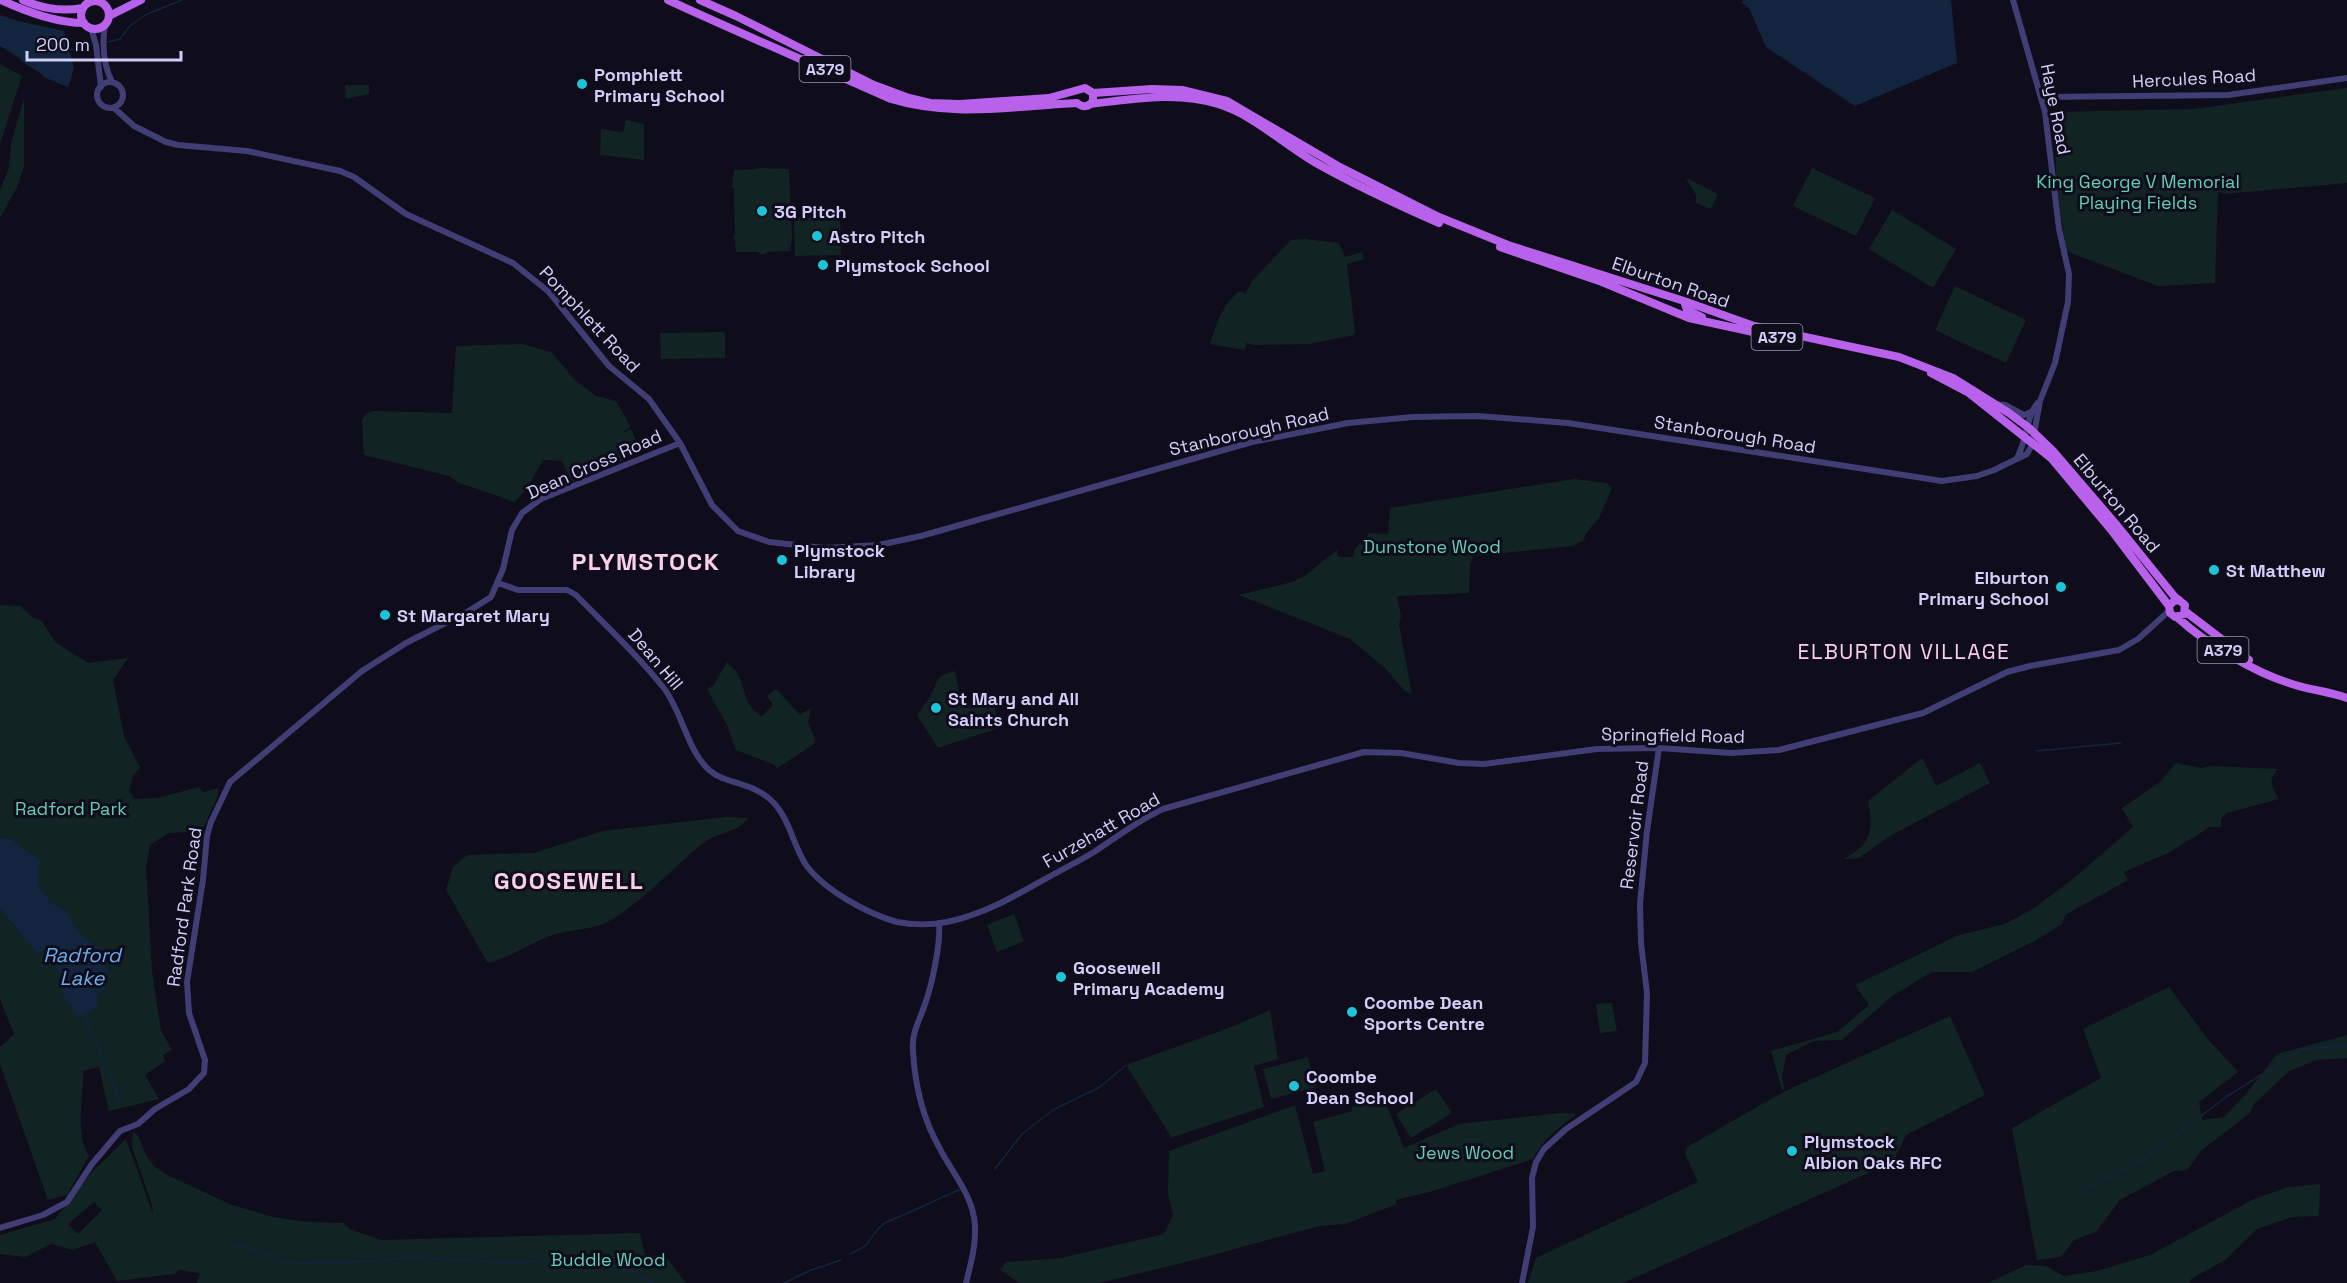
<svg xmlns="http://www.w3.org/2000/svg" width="2347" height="1283" viewBox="0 0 2347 1283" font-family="'Space Grotesk',sans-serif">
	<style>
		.green { fill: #112423; fill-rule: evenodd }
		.water { fill: #13243e }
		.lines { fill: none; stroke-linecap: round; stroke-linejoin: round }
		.stream { stroke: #13243e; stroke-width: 1.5 }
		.tertiary { stroke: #403e74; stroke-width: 6 }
		.primary { stroke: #b862eb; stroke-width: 8 }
		.poi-dot { fill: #1bc4d7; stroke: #0f0d1b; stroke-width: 2 }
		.labels { text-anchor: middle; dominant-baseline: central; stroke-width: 6; stroke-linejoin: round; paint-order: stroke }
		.shield { fill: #0f0d1b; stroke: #9893b6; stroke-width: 1.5 }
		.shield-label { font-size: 16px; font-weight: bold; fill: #d2cdf9 }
		.poi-label { font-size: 18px; font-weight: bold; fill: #d2cdf9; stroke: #0f0d1b; text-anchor: start }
		.street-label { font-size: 18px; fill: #d2cdf9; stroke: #0f0d1b }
		.park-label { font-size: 18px; fill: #63ceb4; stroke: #0f0d1b }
		.water-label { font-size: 20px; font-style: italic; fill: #68afec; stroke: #0f0d1b }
		.quarter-label { font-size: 21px; letter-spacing: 1.5px; fill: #f9cfea; stroke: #0f0d1b }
		.district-label { font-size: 24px; font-weight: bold; letter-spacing: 1.5px; fill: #f9cfea; stroke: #0f0d1b }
	</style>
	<rect width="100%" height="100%" fill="#0f0d1b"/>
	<!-- green -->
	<path class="green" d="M0,64L22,76L0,144Z
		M345,85H369V94L346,99Z
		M2347,88V183L2224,194L2218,192L2215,283L2158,286L2066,251L2057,189L2053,112L2194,109Z
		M24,98V167L17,187L0,218V190L9,168L11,144Z
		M626,120L644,124V160L600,155L601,129L623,132Z
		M759,168L789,169L792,238L790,251L767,252L766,254H759V252H736L735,239H733L735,234L734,188H732L734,170L758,169Z
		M1812,168L1875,198L1856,236L1793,206Z
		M1686,178L1718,194L1711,209L1696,203V195Z
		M1892,210L1956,249L1933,288L1869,249Z
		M840,217L841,255L795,256L794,218Z
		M1305,239L1339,243L1345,257L1362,252L1364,259L1347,264L1355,332L1354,335L1309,344L1254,345L1246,343L1245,350L1210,344C1217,323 1222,304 1240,291L1245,294L1252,281L1291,240Z
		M1955,286L2026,320L2006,363L1935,330Z
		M725,332V358L661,359L660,333Z
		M522,344L551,352L575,380L596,396L616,401L631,427L619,434L631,429L641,453L571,482L562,461L543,460L527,488L515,502L459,483L449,476L364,455L362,419L367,413L373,411L452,413L456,346Z
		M1574,479L1607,483L1612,488L1599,518L1587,532L1583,541L1572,546L1474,556L1470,564L1469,593L1397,596L1401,616L1399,625L1412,694L1404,690L1384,667L1350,639L1239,595L1292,582L1306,575L1337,550L1338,557H1353L1356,547L1365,540L1369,533L1388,534L1390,508Z
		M0,605L20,606L32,617L42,621L55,642L88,663L128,658L113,680L124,736L140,768L133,776L129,790L134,799L158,798L199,787L203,792L218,788V795L202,831L169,833L150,845L146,867L152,971L161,1030L172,1050L163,1055L165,1061L145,1075L159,1099L109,1111L99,1067L83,1071C84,1098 74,1133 89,1156L67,1195L48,1200L0,1064V1047L14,1034L0,999V909L37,953L44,950L50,956L66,988L97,994L102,949L87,940L74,926L65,910L49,902L47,896L38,885L11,839L0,837Z
		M727,662C730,666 735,669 737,673C746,689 744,707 762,716L773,705L767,696L776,689L800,715L811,708L808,722L815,739L814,744L776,769L775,765L736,750L727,725L707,689L713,686Z
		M955,671L962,706L989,694L1002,727L938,748L917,715C921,709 925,704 929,698C939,684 932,676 955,671Z
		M1922,758L1936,786L1980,763L1990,783L1888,837L1859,858L1844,859C1873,843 1873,830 1868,801Z
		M2176,763L2201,768L2212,766L2278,769C2268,780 2271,787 2279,799L2227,813L2221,819V827H2210L2170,852L2124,872L2128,880L2065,915L2062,924L2038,939L1972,972H1932L1892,996L1842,1040L1813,1041L1786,1055L1782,1077L1784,1089L1782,1090L1771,1051L1837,1032L1869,1005L1855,985L1959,935L2005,924L2034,908L2073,879L2133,827L2122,808L2160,782Z
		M727,817L748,818C736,834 720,831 705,842C672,867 646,900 609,921C594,930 572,929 556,934C534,941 514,955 492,962H487L446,890L453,867L467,855L534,853L603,831Z
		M1014,914L1024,941L997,952L987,925Z
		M2169,987L2206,1037L2238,1072L2199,1102L2202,1120L2224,1117L2247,1093L2277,1054L2347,1035V1058L2316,1060L2288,1072L2254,1104L2250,1113L2202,1150L2187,1170L2174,1171L2120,1200L2096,1232L2074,1240L2061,1257L2037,1260L2012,1128L2101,1078L2083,1029Z
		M1612,1003L1617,1031L1600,1033L1596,1004Z
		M1270,1010L1278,1059L1254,1066L1264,1107L1170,1138V1135L1126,1065L1234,1026Z
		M1950,1016L1985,1095L1906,1135L1893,1162L1623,1283H1528L1536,1258L1698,1182L1685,1154L1687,1147L1783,1092Z
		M1308,1057L1316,1087L1271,1099L1263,1069Z
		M1436,1089L1452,1113L1411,1138L1396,1114Z
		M1378,1096L1386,1104L1404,1148L1459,1124L1560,1113L1577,1114C1559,1127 1543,1139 1533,1159L1433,1191L1396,1200L1397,1204L1345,1224L1319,1226L1198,1259L1099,1283H1019L1000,1270L1006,1262L1061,1258L1164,1234L1173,1215L1168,1193L1169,1151L1295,1105L1313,1174L1325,1171L1313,1122L1352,1111L1351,1107L1369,1101Z
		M133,1131L138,1136L146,1155L154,1166L167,1175L232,1205L273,1217L308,1222L343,1223L350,1229L381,1240L640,1233L645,1254L666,1257L686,1283H197L200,1273L179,1270L174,1274L117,1281L95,1242L73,1250L51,1244L25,1257L0,1254V1235L55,1219L92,1172L126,1139L153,1214L152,1205L132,1147ZM94,1202L102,1210L78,1234L68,1224Z
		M2320,1184L2319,1216L2292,1217L2257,1229L2225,1260L2191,1279L2190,1283H1988L2026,1265L2046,1266L2064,1276L2097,1271L2150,1255L2254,1199L2288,1187Z"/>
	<!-- water -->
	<path class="water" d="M1743,0H1951L1957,63L1855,106L1766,47L1749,8L1742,3Z
		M0,15L18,21L64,31L74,68L68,87L43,77V75L21,61V59L0,46Z
		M0,837L11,839L40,860L38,885L47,896L49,902L66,910L74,926L87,940L102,949L108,971L105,989L97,994V1006L78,1017L61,992L66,987L50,956L46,954L44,950L37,953L0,909Z"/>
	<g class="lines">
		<!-- stream -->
		<path class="stream" d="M108,42L120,39L130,26L145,15L182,0
			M84,47L91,45
			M70,50L77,48
			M2036,751L2121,743
			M83,1014L108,1070L120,1106
			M995,1169L1022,1134L1053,1110L1100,1087L1125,1066
			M2080,1191L2146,1158L2226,1097L2302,1049L2347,1046
			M231,1245L259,1250L284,1264L381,1261L408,1257L510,1263L592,1257L628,1271H634L637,1276L652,1283
			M850,1254C855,1251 862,1249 866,1245C873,1237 878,1225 889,1221C912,1212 935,1200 959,1190
			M784,1283L809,1271L841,1260"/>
		<!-- tertiary -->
		<path class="tertiary" d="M105,24C102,44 103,64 112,82
			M91,28L96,45L101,87
			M97 95a13 13 0 1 1 26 0a13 13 0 1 1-26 0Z
			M2042,97L2228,95L2347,78
			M114,108L134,126L166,142L178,145L247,151L340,171L354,177L406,214L513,263L549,292L609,366L649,399L680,443L712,505L738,531L769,542L825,548L879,545L921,536L1252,442L1348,423L1413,417L1478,416L1568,423L1942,481L1977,476L1994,470L2027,454L2032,445L2040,401L2055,363L2068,302L2069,274L2059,229L2045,112L2013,0
			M1995,404L2005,405L2024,415L2031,412
			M2017,458C2027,441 2027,410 2040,401
			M498,583L518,590H567L576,595C605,625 637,654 663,687C682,711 687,750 709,770C726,785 752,781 773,802C790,820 793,845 806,865C824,890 868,914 897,922C912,925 932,925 947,922C986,914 1020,893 1054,874C1067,867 1081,860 1094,852C1117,837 1137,821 1163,809L1364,752L1401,753L1459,763L1484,764L1597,749L1659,748L1731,753L1779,750L1923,713L2007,672L2030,666L2119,650L2138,639L2169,611
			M939,923C941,942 932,985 925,1004C920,1020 911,1033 913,1051C915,1086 922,1117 939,1147C952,1173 973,1195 975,1225C976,1246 971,1263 966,1283
			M0,1228L43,1215L67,1202L92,1164L120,1131L138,1124L155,1109L189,1089L204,1073L205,1060L189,1013L187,982L203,880L207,836L211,822L230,782L362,671L406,643L467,612L491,597L503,569L512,530L522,513L541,499L680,443
			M1522,1283L1533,1227L1532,1178L1536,1162L1544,1149L1566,1129L1636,1082L1645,1063L1647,993L1641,943L1640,904L1647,831L1659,748"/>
		<!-- primary -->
		<path class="primary" d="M1,0C27,12 56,23 84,23
			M23,0C43,9 61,12 83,8
			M668,0C742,34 817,66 891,99C953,118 1014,106 1077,103C1083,108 1089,107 1093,101V93L1085,88L1049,98L960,104L930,103L909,98L874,85L736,16L700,0
			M81 15a14 14 0 1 1 28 0a14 14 0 1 1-28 0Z
			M109,16L141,0
			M1093,93L1152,89L1182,90L1227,101L1338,166L1439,217L1508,245L1684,301L1754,326L1899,357L1953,378L2009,413L2029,428L2054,452L2115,523L2174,596L2185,605L2184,614L2175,617L2170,613L2169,606L2174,601L2179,600
			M1091,104C1133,99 1177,91 1218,104C1254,115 1283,144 1316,163C1355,185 1398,205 1439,223
			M1500,247L1602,282L1689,318L1776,337
			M1684,301L1687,310L1702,317
			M1931,373L1969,393L2051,458L2112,531L2169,606
			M2186,612L2249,660
			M2178,618C2205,643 2254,672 2289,683C2308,690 2328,691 2347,698"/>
	</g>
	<!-- markers -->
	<g class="poi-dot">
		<circle cx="582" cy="84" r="6"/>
		<circle cx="762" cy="211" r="6"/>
		<circle cx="817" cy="236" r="6"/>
		<circle cx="823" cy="265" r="6"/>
		<circle cx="782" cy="560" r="6"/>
		<circle cx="2214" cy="570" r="6"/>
		<circle cx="2061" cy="587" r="6"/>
		<circle cx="385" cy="615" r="6"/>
		<circle cx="936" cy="708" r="6"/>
		<circle cx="1061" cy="977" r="6"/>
		<circle cx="1352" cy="1012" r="6"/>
		<circle cx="1294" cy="1086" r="6"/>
		<circle cx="1792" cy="1151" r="6"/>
	</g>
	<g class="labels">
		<!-- shield labels -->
		<g class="shield">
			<rect x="799.5" y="56" width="51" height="26" rx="4.5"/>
			<rect x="1751.5" y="324" width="51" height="26" rx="4.5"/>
			<rect x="2197.5" y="637" width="51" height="26" rx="4.5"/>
		</g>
		<g class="shield-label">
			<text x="825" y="69">A379</text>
			<text x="1777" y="337">A379</text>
			<text x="2223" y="650">A379</text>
		</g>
		<!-- poi labels -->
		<g class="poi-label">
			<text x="594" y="74">Pomphlett<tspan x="594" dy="21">Primary School</tspan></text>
			<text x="774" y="211">3G Pitch</text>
			<text x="829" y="236">Astro Pitch</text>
			<text x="835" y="265">Plymstock School</text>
			<text x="794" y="550">Plymstock<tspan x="794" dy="21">Library</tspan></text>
			<text x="2226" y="570">St Matthew</text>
			<text x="2049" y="577" text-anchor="end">Elburton<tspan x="2049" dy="21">Primary School</tspan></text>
			<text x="397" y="615">St Margaret Mary</text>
			<text x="948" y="698">St Mary and All<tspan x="948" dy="21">Saints Church</tspan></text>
			<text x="1073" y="967">Goosewell<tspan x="1073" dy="21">Primary Academy</tspan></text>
			<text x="1364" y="1002">Coombe Dean<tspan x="1364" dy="21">Sports Centre</tspan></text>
			<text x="1306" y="1076">Coombe<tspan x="1306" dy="21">Dean School</tspan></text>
			<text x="1804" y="1141">Plymstock<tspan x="1804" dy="21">Albion Oaks RFC</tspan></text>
		</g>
		<!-- street labels -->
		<g class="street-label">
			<text transform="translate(2194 78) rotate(-3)">Hercules Road</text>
			<text transform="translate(2056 109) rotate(79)">Haye Road</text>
			<text transform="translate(1671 282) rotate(19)">Elburton Road</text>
			<text transform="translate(590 319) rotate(47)">Pomphlett Road</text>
			<text transform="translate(1249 431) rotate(-13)">Stanborough Road</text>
			<text transform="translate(1735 434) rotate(9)">Stanborough Road</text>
			<text transform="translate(594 464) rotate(-24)">Dean Cross Road</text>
			<text transform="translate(2117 503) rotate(50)">Elburton Road</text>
			<text transform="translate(656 659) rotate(50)">Dean Hill</text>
			<text transform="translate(1673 735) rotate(1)">Springfield Road</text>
			<text transform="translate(1634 825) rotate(-83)">Reservoir Road</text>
			<text transform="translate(1101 830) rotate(-30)">Furzehatt Road</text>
			<text transform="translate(184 907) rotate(-82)">Radford Park Road</text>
		</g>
		<!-- park labels -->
		<g class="park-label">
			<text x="2138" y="181">King George V Memorial<tspan x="2138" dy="21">Playing Fields</tspan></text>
			<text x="1432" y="546">Dunstone Wood</text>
			<text x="71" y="808">Radford Park</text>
			<text x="1465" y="1152">Jews Wood</text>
			<text x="608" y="1259">Buddle Wood</text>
		</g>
		<!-- water labels -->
		<g class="water-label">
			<text x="82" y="955">Radford<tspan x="82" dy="23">Lake</tspan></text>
		</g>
		<!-- quarter labels -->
		<g class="quarter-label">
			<text x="1904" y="651">ELBURTON VILLAGE</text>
		</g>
		<!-- district labels -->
		<g class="district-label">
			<text x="646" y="561">PLYMSTOCK</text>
			<text x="569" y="880">GOOSEWELL</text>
		</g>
	</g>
	<!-- scale -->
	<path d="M27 51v9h154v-9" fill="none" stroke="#d2cdf9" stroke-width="3"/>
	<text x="36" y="51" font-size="18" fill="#d2cdf9" stroke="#0f0d1b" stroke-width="4.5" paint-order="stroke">200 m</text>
</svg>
